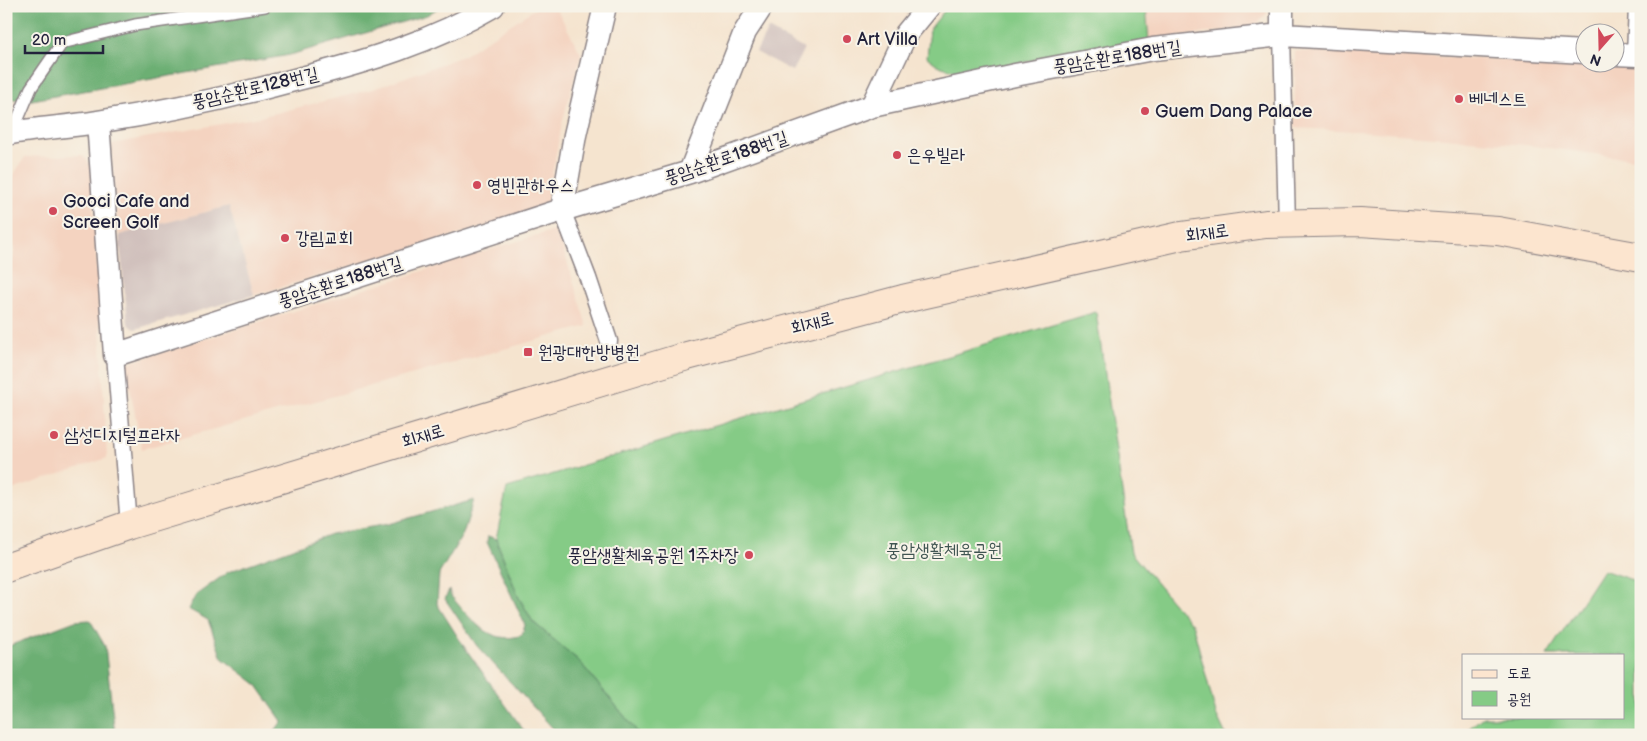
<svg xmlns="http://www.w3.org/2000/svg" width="1647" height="741" viewBox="0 0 1647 741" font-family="'Balsamiq Sans','Poor Story',sans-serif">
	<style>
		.built { fill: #f4d3c0 }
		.industrial { fill: #d0c0bc }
		.green { fill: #85cb86; stroke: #547660 }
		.forest { fill: #6caf73; stroke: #476857 }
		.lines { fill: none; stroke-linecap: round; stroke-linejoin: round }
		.service-casing { stroke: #8c8385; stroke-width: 14 }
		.pedestrian-casing { stroke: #8c8385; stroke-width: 19 }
		.minor-casing { stroke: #8c8385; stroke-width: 25 }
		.secondary-casing { stroke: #8c8385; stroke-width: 30 }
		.service { stroke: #fff; stroke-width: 11 }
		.pedestrian { stroke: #fff; stroke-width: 16 }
		.minor { stroke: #fff; stroke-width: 22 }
		.secondary { stroke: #fce5cf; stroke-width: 28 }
		.poi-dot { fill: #d1495b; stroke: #f7f3e8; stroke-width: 2 }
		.labels { text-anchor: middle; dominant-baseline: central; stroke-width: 4; stroke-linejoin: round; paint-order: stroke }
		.poi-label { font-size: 18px; fill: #22223b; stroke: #f7f3e8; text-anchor: start }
		.street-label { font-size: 18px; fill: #22223b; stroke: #f7f3e8 }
		.park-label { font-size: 18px; fill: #405552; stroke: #f7f3e8 }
	</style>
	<rect width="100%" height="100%" fill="#f7f3e8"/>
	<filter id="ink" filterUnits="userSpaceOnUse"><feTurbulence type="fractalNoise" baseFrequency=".02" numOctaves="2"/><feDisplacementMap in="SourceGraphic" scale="10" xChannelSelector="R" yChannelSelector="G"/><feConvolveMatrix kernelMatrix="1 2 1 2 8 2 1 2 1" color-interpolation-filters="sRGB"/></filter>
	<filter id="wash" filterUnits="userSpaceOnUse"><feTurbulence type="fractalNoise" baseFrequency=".0096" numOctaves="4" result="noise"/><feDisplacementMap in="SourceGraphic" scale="20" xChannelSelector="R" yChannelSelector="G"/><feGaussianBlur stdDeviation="1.12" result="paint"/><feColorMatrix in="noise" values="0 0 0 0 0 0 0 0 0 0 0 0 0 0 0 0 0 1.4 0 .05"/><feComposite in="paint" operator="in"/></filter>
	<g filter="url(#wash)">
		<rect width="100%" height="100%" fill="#f5e4cf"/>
		<!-- built -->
		<path class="built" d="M539,6H555L581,54L562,123L547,201L537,211L254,295L229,206L119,235L111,144L260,117L373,89L463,56Z
			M1146,6H1267V13L1255,26L1149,41Z
			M1295,51L1641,66V160L1526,145L1375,132L1295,128Z
			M82,155L91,165L107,458L6,492V306L14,251L11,179L25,157Z
			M557,229L587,326L142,449L125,364Z"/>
		<!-- industrial -->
		<path class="industrial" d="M768,29L804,49L792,71L756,52Z
			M229,206L254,295L135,329L128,324L119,235Z"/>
		<!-- green -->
		<path class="green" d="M948,6H1146L1149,41L962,73L939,66L927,57L930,29Z
			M1096,312L1131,553L1193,626L1216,714L1226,735H640L579,661L533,622L518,596L496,539L507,488Z
			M1603,570L1641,583V735H1461L1483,717H1623V655H1547Z"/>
		<!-- forest -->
		<path class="forest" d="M6,6H441L427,15L290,55L32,100L6,99Z
			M474,500L463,534L439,574L437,604L463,645L527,735H272L282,721L256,684L222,658L208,620L188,609L196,595L228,572L331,534L388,524Z
			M488,536L496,539L518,596L533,622L579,661L640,735H559L477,646L445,599L449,590L451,596C469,617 490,647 522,635L525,625L487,542Z
			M90,620L105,646L115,735H6V647L75,621Z"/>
	</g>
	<g filter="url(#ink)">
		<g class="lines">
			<defs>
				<path id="service" d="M12,133L31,88L62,43L135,25L265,6"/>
				<path id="pedestrian" d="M1282,35L1287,224
					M562,210L588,278L609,341
					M115,355L129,525"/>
				<path id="minor" d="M1282,35V6
					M1614,54L1638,55L1640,6
					M872,106L906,34L929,6
					M98,122L115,355L562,210L690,172L872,106L1015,75L1153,49L1282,35L1584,52
					M6,134C36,128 67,127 97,122C164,112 232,97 298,79C365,62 432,42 493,6
					M690,172L745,32L762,6
					M562,210L575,135L605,6"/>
				<path id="secondary" d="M6,568L129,525L687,356L903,299L1181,236L1266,224L1360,222L1498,231L1641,257"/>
			</defs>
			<!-- service casing -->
			<use href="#service" class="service-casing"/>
			<!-- pedestrian casing -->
			<use href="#pedestrian" class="pedestrian-casing"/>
			<!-- minor casing -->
			<use href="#minor" class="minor-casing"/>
			<!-- secondary casing -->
			<use href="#secondary" class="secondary-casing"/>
			<!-- service -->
			<use href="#service" class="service"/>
			<!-- pedestrian -->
			<use href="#pedestrian" class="pedestrian"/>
			<!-- minor -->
			<use href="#minor" class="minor"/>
			<!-- secondary -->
			<use href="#secondary" class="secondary"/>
		</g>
	</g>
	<!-- markers -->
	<g class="poi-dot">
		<circle cx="847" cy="39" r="5"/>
		<circle cx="1459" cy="99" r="5"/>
		<circle cx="1145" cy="111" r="5"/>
		<circle cx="897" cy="155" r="5"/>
		<circle cx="477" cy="185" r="5"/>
		<circle cx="53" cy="211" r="5"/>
		<circle cx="285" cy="238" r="5"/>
		<rect x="523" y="347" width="10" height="10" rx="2.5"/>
		<circle cx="54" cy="435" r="5"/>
		<circle cx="749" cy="555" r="5"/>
	</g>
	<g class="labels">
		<!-- poi labels -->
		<g class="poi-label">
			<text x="857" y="39">Art Villa</text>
			<text x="1469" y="99">베네스트</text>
			<text x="1155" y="111">Guem Dang Palace</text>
			<text x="907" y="155">은우빌라</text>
			<text x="487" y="185">영빈관하우스</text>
			<text x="63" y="201">Gooci Cafe and<tspan x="63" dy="21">Screen Golf</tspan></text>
			<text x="295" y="238">강림교회</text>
			<text x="538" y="352">원광대한방병원</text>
			<text x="64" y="435">삼성디지털프라자</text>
			<text x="739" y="555" text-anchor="end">풍암생활체육공원 1주차장</text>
		</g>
		<!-- street labels -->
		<g class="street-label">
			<text transform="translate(1117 57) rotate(-9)">풍암순환로188번길</text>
			<text transform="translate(255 88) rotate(-13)">풍암순환로128번길</text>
			<text transform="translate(726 158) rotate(-19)">풍암순환로188번길</text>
			<text transform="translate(1207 233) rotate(-8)">회재로</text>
			<text transform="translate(340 282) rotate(-18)">풍암순환로188번길</text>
			<text transform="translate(812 323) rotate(-15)">회재로</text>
			<text transform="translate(423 436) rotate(-17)">회재로</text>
		</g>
		<!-- park labels -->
		<g class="park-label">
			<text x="944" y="550">풍암생활체육공원</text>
		</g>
	</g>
	<!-- margin -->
	<rect width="1647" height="741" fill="none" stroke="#f7f3e8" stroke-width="25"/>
	<!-- legend -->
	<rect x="1462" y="654" width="162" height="65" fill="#f7f3e8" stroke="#a29fa3"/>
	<rect x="1472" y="670" width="25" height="8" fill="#fce5cf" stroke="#a29fa3"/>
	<text x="1507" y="678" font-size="15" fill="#22223b">도로</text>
	<rect x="1472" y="691" width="25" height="15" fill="#85cb86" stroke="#a29fa3"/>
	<text x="1507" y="704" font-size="15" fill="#22223b">공원</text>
	<!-- north arrow -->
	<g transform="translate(1600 48) rotate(200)"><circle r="24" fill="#f7f3e8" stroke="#a29fa3"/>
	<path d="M0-4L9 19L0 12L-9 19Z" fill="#d1495b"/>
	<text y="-8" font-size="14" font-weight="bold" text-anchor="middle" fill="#22223b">N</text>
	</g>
	<!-- scale -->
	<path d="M25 45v8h78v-8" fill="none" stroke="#22223b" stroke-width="2.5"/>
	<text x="32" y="45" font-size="15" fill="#22223b" stroke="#f7f3e8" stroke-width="4" paint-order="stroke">20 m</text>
</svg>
